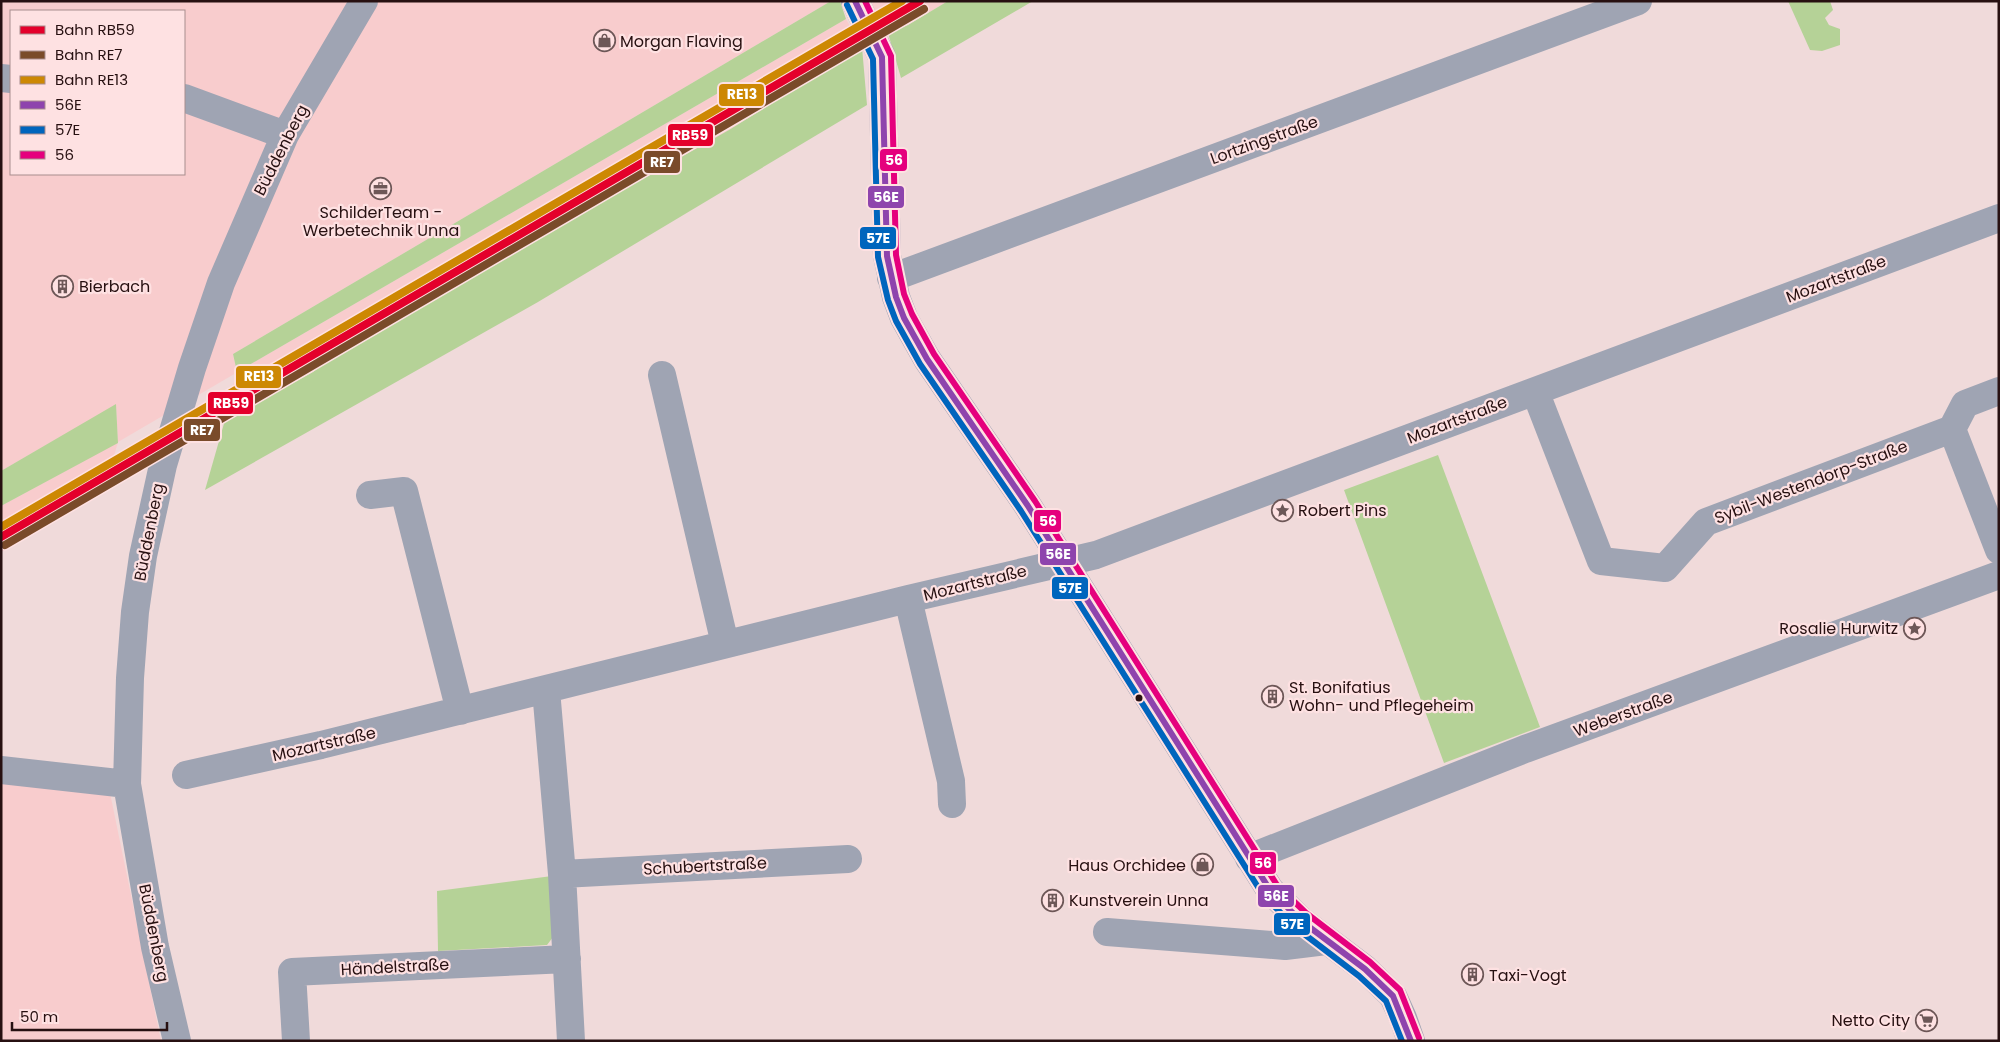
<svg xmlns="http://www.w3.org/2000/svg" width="2000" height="1042" viewBox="0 0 2000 1042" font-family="Poppins,sans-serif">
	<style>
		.built { fill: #f8cccd; fill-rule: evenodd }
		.green { fill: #b5d297 }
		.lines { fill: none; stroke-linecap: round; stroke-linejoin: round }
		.minor { stroke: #9fa4b3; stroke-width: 28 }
		.bus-1-casing { stroke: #fee1e2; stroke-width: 10 }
		.bus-2-casing { stroke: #fee1e2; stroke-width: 10 }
		.bus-3-casing { stroke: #fee1e2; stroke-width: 10 }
		.bus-1 { stroke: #8e44ad; stroke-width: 6 }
		.bus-2 { stroke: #0065bd; stroke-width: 6 }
		.bus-3 { stroke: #e5007d; stroke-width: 6 }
		.rail-1-casing { stroke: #fee1e2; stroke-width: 11 }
		.rail-2-casing { stroke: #fee1e2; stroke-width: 11 }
		.rail-3-casing { stroke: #fee1e2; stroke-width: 11 }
		.rail-1 { stroke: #e4002b; stroke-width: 8 }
		.rail-2 { stroke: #7a4b2a; stroke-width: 8 }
		.rail-3 { stroke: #cd8803; stroke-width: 8 }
		.bus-dot { fill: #271011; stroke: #fee1e2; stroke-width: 2 }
		.labels { text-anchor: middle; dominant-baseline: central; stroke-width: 4.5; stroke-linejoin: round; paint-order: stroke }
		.poi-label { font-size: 16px; fill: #271011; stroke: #fee1e2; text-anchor: start }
		.street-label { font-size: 16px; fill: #271011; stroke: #fee1e2 }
		.line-badge { stroke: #fee1e2; stroke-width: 2 }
		.badge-label { font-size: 14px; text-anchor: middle; font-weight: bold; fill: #fff }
	</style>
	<rect width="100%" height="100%" fill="#f0dada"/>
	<!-- built -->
	<path class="built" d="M1,1H831L233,354L237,372L846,19L862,47L729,130L492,264L326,361L313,372L225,420L236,373L118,442L103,494L1,552V506L118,442L116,405L1,471ZM11,11H184V174H11Z
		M874,1H948L908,25L888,33L872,4Z
		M1,782L110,793L161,1041H1Z"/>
	<!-- green -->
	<path class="green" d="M831,1H840L846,19L237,372L233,354Z
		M948,1H1033L901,78L888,33L908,25Z
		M1788,1H1830L1833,10L1825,18L1829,25L1840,29V45L1822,51L1810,50Z
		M862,47L867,105L538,302L205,490L225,420L313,372L326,361L492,264L729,130Z
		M116,404L118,443L1,506V471Z
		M1438,455L1540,727L1444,763L1344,490Z
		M552,876L556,933L547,945L438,951L437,891Z"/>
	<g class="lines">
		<!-- minor -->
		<path class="minor" d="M855,1L882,57L887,256L896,297L904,318L927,359L1028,506L1270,890L1300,920L1365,969L1393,996L1403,1018L1411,1041
			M1,78L11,79
			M184,98L285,135
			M891,278L1638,1
			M662,375L725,644
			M1535,391L1601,561L1665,568L1706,522L1952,429L1999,550
			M1952,429L1965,404L1999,391
			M370,495L404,491L460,711
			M908,599L951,781L952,804
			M546,690L562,874L571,1041
			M1,770L127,784
			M186,775L321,745L908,599L1096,555L1999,218
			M1249,858L1525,749L1999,575
			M562,874L848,859
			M1107,932L1285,946L1326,941
			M177,1041L155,947L127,784L130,678L135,612L143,556L163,465L192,368L221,283L285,135L364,1
			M296,1041L292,972L567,959"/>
		<defs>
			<path id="bus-1" d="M855,1L882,57L887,256L896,297L904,318L927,359L1028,506L1270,890L1300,920L1365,969L1393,996L1411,1041"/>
			<path id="bus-2" d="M847,5L873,59L878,257L888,300L896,321L920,364L1021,511L1263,895L1295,927L1359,976L1386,1001L1402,1041"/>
			<path id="bus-3" d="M865,1L891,56L896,255L904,294L912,314L934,354L1035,501L1277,885L1306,913L1370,962L1400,990L1419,1038"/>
		</defs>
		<!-- bus-1 casing -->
		<use href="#bus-1" class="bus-1-casing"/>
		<!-- bus-2 casing -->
		<use href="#bus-2" class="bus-2-casing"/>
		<!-- bus-3 casing -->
		<use href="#bus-3" class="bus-3-casing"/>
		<!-- bus-1 -->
		<use href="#bus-1" class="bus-1"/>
		<!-- bus-2 -->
		<use href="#bus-2" class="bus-2"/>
		<!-- bus-3 -->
		<use href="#bus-3" class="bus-3"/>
		<defs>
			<path id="rail-1" d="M1,537L920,1"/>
			<path id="rail-2" d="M5,545L924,9"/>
			<path id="rail-3" d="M1,527L902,1"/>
		</defs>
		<!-- rail-1 casing -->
		<use href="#rail-1" class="rail-1-casing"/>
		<!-- rail-2 casing -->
		<use href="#rail-2" class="rail-2-casing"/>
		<!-- rail-3 casing -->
		<use href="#rail-3" class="rail-3-casing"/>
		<!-- rail-1 -->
		<use href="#rail-1" class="rail-1"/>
		<!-- rail-2 -->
		<use href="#rail-2" class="rail-2"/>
		<!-- rail-3 -->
		<use href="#rail-3" class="rail-3"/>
	</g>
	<!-- icons -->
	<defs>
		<symbol id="shop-ring" viewBox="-11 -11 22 22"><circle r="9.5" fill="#fee1e2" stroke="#6d5757" stroke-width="1.5"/><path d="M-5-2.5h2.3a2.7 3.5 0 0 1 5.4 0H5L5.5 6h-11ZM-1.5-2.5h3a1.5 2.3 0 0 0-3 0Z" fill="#6d5757"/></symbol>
		<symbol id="office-ring" viewBox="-11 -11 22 22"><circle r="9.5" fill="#fee1e2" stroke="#6d5757" stroke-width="1.5"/><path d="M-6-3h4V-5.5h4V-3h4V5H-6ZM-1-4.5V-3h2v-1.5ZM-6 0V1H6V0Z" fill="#6d5757"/></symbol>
		<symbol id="building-ring" viewBox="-11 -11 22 22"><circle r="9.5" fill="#fee1e2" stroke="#6d5757" stroke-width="1.5"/><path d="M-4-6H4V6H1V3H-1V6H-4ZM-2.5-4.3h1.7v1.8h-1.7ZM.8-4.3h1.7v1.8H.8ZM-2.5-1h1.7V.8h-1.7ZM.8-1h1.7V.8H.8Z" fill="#6d5757"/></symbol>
		<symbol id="sight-ring" viewBox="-11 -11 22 22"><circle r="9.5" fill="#fee1e2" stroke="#6d5757" stroke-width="1.5"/><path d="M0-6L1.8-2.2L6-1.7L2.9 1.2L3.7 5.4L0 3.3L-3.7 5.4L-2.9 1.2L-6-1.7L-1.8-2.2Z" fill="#6d5757"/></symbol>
		<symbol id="supermarket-ring" viewBox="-11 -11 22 22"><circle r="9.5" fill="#fee1e2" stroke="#6d5757" stroke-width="1.5"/><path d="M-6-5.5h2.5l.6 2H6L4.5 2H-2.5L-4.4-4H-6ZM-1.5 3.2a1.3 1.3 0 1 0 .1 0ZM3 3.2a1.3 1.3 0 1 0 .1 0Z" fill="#6d5757"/></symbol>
	</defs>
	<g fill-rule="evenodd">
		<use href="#shop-ring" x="592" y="28" width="25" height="25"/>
		<use href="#office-ring" x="368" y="176" width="25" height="25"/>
		<use href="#building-ring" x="50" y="274" width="25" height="25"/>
		<use href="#sight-ring" x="1270" y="498" width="25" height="25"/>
		<use href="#sight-ring" x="1902" y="616" width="25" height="25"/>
		<use href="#building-ring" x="1260" y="684" width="25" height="25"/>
		<use href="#shop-ring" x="1190" y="852" width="25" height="25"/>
		<use href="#building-ring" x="1040" y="888" width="25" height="25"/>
		<use href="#building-ring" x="1460" y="962" width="25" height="25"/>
		<use href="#supermarket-ring" x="1914" y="1008" width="25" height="25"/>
	</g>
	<!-- markers -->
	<circle class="bus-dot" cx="1139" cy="698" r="4.5"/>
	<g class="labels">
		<!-- poi labels -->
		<g class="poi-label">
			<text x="620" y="41">Morgan Flaving</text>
			<text x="381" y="212" text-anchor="middle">SchilderTeam -<tspan x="381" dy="18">Werbetechnik Unna</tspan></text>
			<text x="79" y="286">Bierbach</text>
			<text x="1298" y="510">Robert Pins</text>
			<text x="1898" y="628" text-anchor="end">Rosalie Hurwitz</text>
			<text x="1289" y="687">St. Bonifatius<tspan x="1289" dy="18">Wohn- und Pflegeheim</tspan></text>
			<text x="1186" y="865" text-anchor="end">Haus Orchidee</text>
			<text x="1069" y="900">Kunstverein Unna</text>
			<text x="1489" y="975">Taxi-Vogt</text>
			<text x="1910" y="1020" text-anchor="end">Netto City</text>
		</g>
		<!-- street labels -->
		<g class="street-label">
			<text transform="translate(1264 140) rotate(-20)">Lortzingstraße</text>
			<text transform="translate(281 150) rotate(-63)">Büddenberg</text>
			<text transform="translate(1836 279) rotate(-21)">Mozartstraße</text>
			<text transform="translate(1457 420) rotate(-21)">Mozartstraße</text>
			<text transform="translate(1811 482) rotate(-21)">Sybil-Westendorp-Straße</text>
			<text transform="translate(149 532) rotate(-79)">Büddenberg</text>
			<text transform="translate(975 583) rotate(-14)">Mozartstraße</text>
			<text transform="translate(1623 714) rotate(-20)">Weberstraße</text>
			<text transform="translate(324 744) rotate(-13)">Mozartstraße</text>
			<text transform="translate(705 866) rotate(-3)">Schubertstraße</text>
			<text transform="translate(154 933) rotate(79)">Büddenberg</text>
			<text transform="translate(395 967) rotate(-3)">Händelstraße</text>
		</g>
	</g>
	<g class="line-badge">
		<rect x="718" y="83" width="47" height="24" rx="5" fill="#cd8803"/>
		<rect x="667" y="123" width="47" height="24" rx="5" fill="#e4002b"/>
		<rect x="879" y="148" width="29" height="24" rx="5" fill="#e5007d"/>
		<rect x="643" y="150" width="38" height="24" rx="5" fill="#7a4b2a"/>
		<rect x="867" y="185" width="38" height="24" rx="5" fill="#8e44ad"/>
		<rect x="859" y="226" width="38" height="24" rx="5" fill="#0065bd"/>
		<rect x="235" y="365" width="47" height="24" rx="5" fill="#cd8803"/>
		<rect x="207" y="391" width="47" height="24" rx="5" fill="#e4002b"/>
		<rect x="183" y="418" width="38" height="24" rx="5" fill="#7a4b2a"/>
		<rect x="1033" y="509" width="29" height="24" rx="5" fill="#e5007d"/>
		<rect x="1039" y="542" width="38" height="24" rx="5" fill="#8e44ad"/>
		<rect x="1051" y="576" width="38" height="24" rx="5" fill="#0065bd"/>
		<rect x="1249" y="851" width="28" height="24" rx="5" fill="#e5007d"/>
		<rect x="1257" y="884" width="38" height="24" rx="5" fill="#8e44ad"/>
		<rect x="1273" y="912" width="38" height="24" rx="5" fill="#0065bd"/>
	</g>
	<g class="badge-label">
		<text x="742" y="99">RE13</text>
		<text x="690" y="140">RB59</text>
		<text x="894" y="165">56</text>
		<text x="662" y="167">RE7</text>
		<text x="886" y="202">56E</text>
		<text x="878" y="243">57E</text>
		<text x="259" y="381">RE13</text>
		<text x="231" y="408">RB59</text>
		<text x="202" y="435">RE7</text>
		<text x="1048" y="526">56</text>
		<text x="1058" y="559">56E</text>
		<text x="1070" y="593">57E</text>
		<text x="1263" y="868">56</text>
		<text x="1276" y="901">56E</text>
		<text x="1292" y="929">57E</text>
	</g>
	<!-- border -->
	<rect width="2000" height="1042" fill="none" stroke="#271011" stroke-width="5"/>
	<!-- legend -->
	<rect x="10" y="10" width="175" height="165" fill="#fee1e2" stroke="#a88d8e"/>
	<rect x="20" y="26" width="25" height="8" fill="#e4002b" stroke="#a88d8e"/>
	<text x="55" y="35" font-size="15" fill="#271011">Bahn RB59</text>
	<rect x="20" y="51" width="25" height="8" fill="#7a4b2a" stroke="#a88d8e"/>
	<text x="55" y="60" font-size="15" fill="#271011">Bahn RE7</text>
	<rect x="20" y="76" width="25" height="8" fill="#cd8803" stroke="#a88d8e"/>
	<text x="55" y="85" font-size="15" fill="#271011">Bahn RE13</text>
	<rect x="20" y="101" width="25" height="8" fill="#8e44ad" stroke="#a88d8e"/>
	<text x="55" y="110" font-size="15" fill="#271011">56E</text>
	<rect x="20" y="126" width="25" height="8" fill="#0065bd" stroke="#a88d8e"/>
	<text x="55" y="135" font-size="15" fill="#271011">57E</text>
	<rect x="20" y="151" width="25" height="8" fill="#e5007d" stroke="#a88d8e"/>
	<text x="55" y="160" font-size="15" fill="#271011">56</text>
	<!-- scale -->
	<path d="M12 1022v8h155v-8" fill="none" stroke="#271011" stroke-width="2.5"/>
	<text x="20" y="1022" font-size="15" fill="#271011" stroke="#fee1e2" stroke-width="4" paint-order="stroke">50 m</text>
</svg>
